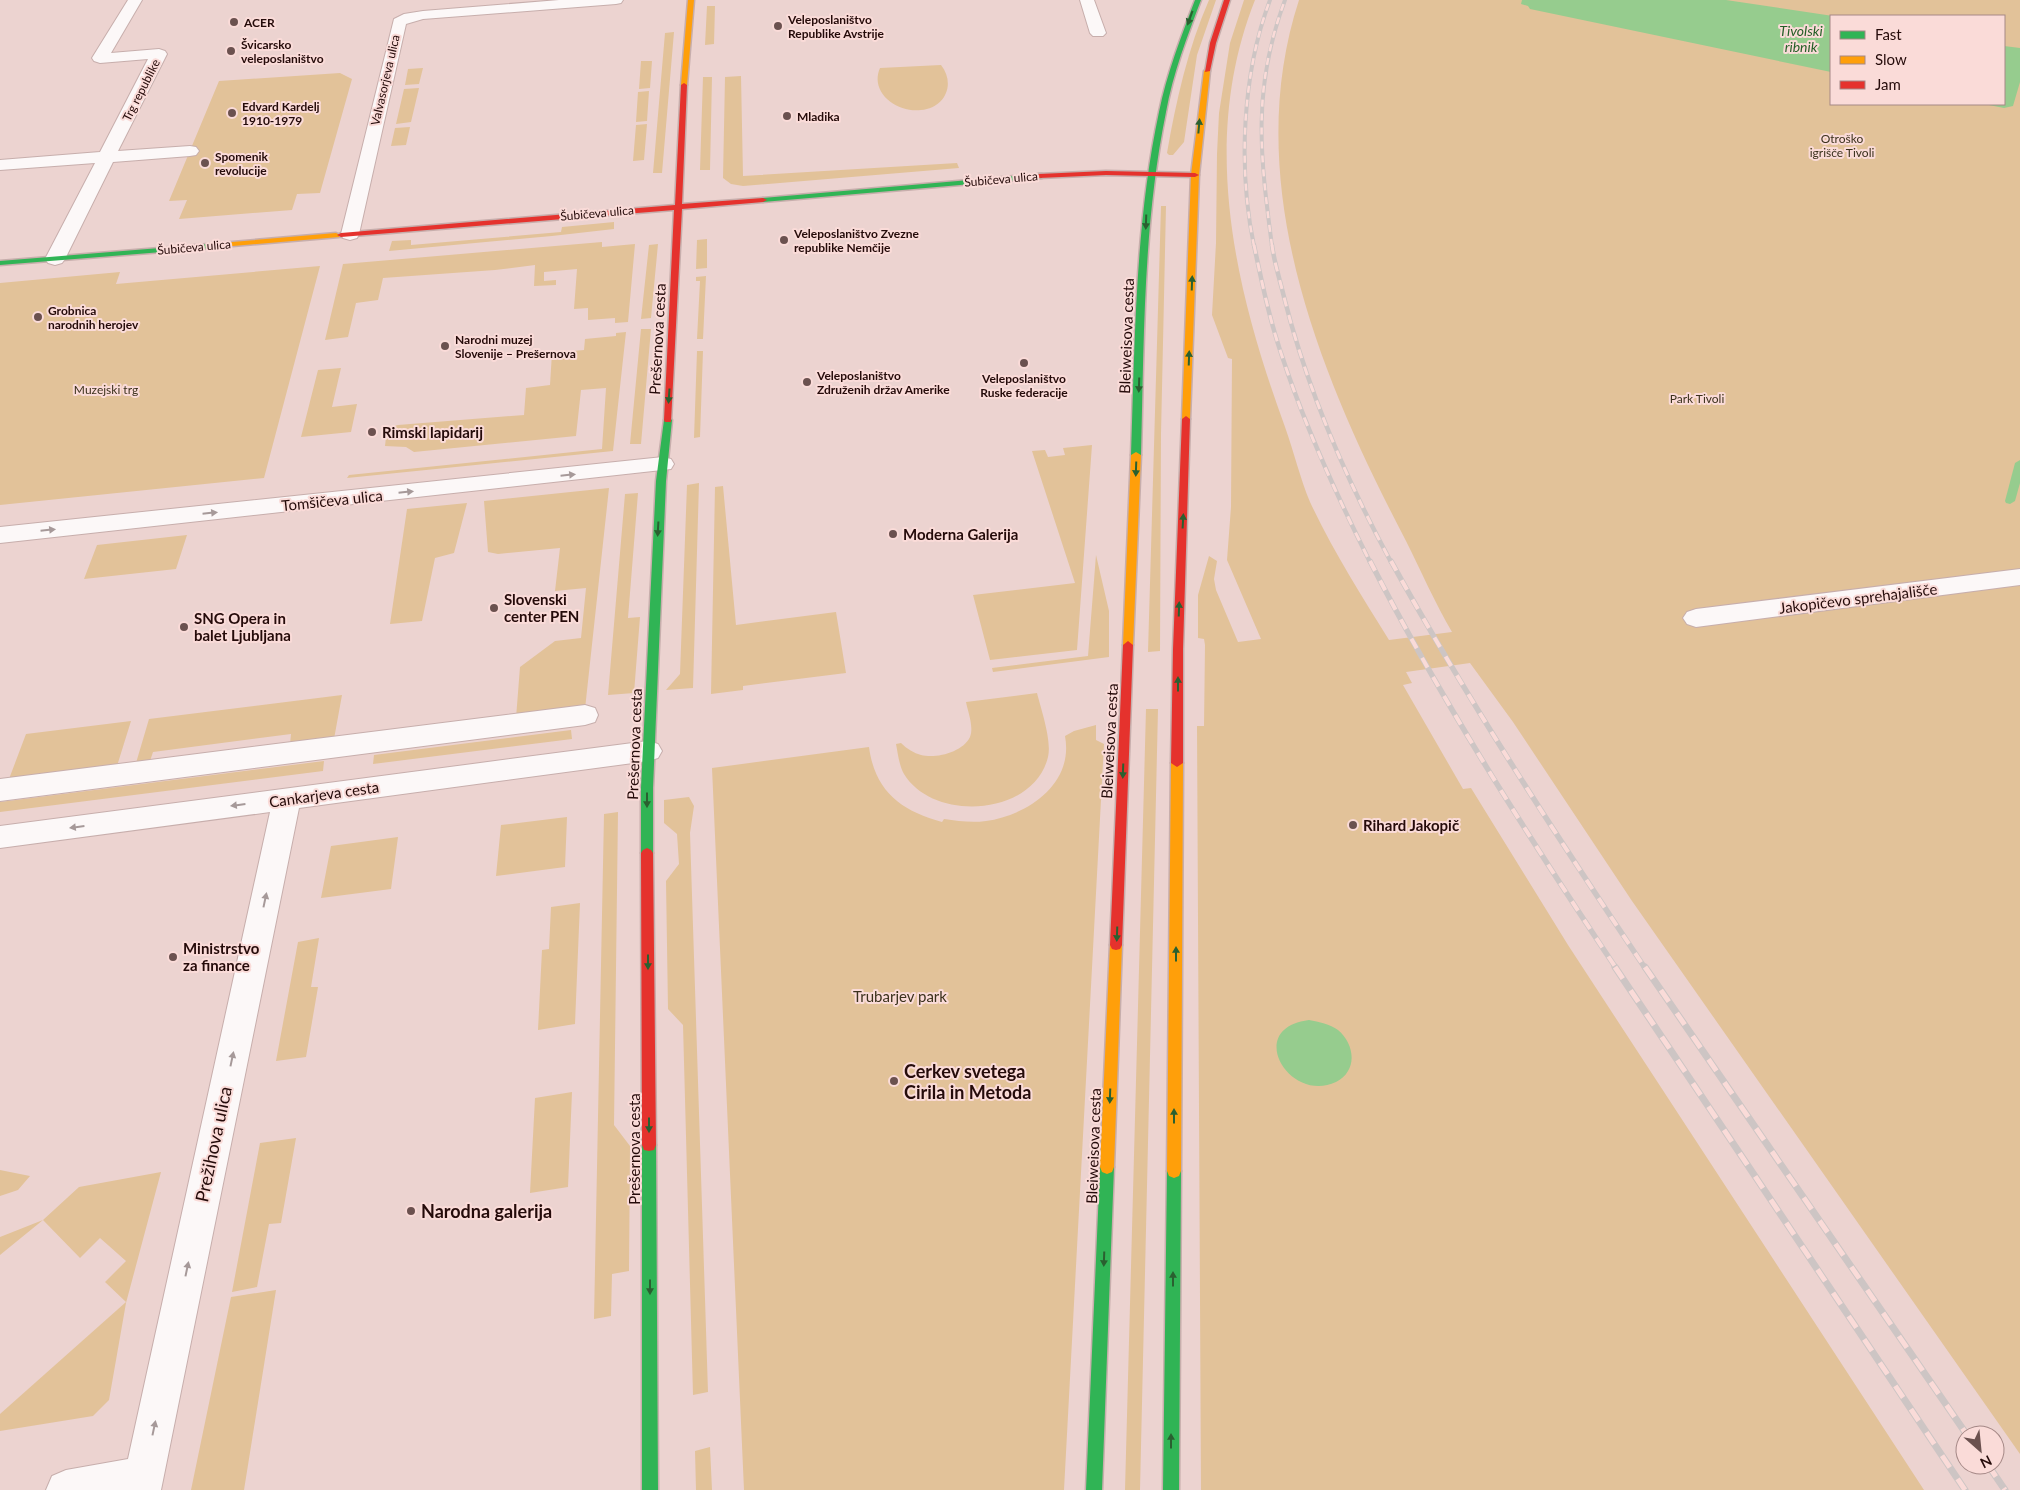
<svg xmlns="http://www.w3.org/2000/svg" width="2020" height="1490" viewBox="0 0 2020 1490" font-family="Lato,sans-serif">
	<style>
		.green { fill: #e2c299; fill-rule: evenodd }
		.water { fill: #96cc8e }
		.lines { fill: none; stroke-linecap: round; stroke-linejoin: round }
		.stream { fill: #96cc8e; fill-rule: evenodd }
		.street-casing { stroke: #c7aeac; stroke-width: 2 }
		.fast-casing { stroke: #c7aeac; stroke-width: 3 }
		.slow-casing { stroke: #c7aeac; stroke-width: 3 }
		.jam-casing { stroke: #c7aeac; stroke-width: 3 }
		.street { fill: #fcf8f8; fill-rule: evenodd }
		.fast { fill: #30b455; fill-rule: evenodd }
		.slow { fill: #ff9f0a; fill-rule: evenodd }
		.jam { fill: #e5322d; fill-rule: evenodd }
		.rail-far3-casing { stroke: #cdc5c4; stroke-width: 4 }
		.rail-far2-casing { stroke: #cdc5c4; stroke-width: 4.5 }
		.rail-far1-casing { stroke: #cdc5c4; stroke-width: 5.5 }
		.rail-casing { stroke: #cdc5c4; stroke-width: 7 }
		.rail-far3 { stroke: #fadbd8; stroke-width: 2.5; stroke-dasharray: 7; stroke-linecap: butt }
		.rail-far2 { stroke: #fadbd8; stroke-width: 3; stroke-dasharray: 9; stroke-linecap: butt }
		.rail-far1 { stroke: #fadbd8; stroke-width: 4; stroke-dasharray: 11; stroke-linecap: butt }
		.rail { stroke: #fadbd8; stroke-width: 5; stroke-dasharray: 14; stroke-linecap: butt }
		.oneway { fill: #2a6030 }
		.oneway2 { fill: #a69999 }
		.poi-dot { fill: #6b514f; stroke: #fadbd8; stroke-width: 2 }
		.labels { text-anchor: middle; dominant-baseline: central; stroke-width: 4; stroke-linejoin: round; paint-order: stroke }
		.far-poi-label { font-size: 12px; font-weight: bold; fill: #250b0a; stroke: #fadbd8; text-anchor: start }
		.far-street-label { font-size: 12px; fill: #250b0a; stroke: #fadbd8 }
		.far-park-label { font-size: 12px; fill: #3b311c; stroke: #fadbd8 }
		.far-water-label { font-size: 14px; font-style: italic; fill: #235e26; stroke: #fadbd8 }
		.street-label { font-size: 15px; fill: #250b0a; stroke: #fadbd8 }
		.poi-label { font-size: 15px; font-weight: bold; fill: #250b0a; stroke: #fadbd8; text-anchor: start }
		.park-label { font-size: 15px; fill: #3b311c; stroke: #fadbd8 }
		.near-poi-label { font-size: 18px; font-weight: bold; fill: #250b0a; stroke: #fadbd8; text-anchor: start }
		.near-street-label { font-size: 18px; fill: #250b0a; stroke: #fadbd8 }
	</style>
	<rect width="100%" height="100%" fill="#ecd3d0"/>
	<!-- green -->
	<path class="green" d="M1209,0H1216L1197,55L1184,142L1173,155H1169L1167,153C1176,101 1188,48 1209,0Z
		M1244,0H1255C1199,141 1235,290 1285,427C1294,452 1300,478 1310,502C1333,551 1361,595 1389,640L1452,632C1435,603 1421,571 1406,541C1321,378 1239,184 1299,0H2020V1454L1632,901L1513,722L1470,663L1406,672L1412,683L1403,685L1463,789L1471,788L1568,945L1924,1490H1201L1197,726H1204L1205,645L1204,639L1198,638V595L1209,556L1217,561L1214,579L1216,590L1238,642L1261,639L1227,560L1231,507L1232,359L1228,358L1212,315L1216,243L1217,154L1219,113L1230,43ZM1831,16H2004V104H1831Z
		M707,6H715L714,44L705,45Z
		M674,32L662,173H653L665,33Z
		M641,61H652L650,88L639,89Z
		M941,65C956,84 945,108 921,110C898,113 869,93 880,68Z
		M423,68L419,84L405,85L408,69Z
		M340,73L352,79L320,193L297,194L292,210L179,219L187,200L169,201L219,81Z
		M741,76L743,176L957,163L959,168L743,186L731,184L723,178L725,77Z
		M703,77H712L710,170H700Z
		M419,88L411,122L396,124L404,89Z
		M649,91L647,121L636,122L638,92Z
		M647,124L644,160L633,161L636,125Z
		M410,127L406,145L391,146L395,128Z
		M1161,206H1166L1161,434L1160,651L1148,652Z
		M614,222V229L552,236L389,251L392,241L411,240V245L561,232L562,227Z
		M707,239V268L696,269L697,240Z
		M602,242V247L635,244L628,322L615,323V318L588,320V308L574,309L577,269L544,272V281L556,280V285L534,286L535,265L495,270L383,278L378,300L356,303L348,337L325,340L343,264Z
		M658,244L651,318L641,319L649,245Z
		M320,266L264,478L0,505V283L120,272L116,284Z
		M706,276L703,339H697L700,281H696V277Z
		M641,329H651L641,444H630Z
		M626,332L613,451L347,478L349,475L602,449L606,388L581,390L576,436L414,452L406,447L385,446L387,428L398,425L524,415L526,388L550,385L552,353L584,350L585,339L616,336V333Z
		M697,351H703L700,437L694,438Z
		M341,368L332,407L357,404L351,432L301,437L318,370Z
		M1092,445L1077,650L990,660L973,595L1075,583L1032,451L1045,450L1048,457L1065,455L1063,448Z
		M699,483L693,688L666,690L680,674L687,485Z
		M723,486L736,625L836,612L846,673L743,686V690L711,694L715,487Z
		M609,488L585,709L516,718L520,667L555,641L581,638L586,588L555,591L560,548L498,554L488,552L484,501Z
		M638,493L628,618L640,617L634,693L608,695L625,494Z
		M467,503L454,553L435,558L422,621L390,624L407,509Z
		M187,535L176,569L84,579L97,545Z
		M1096,555L1109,611V657L993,672L992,668L1088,656Z
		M1037,693C1041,709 1052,741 1048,757C1034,816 934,823 904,774C899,765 898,754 896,744L901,743C907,749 914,753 921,755C936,759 963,752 970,737C974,727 968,712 966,702Z
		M342,695L334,739L290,744L291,734L153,752L150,761L136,763L149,719Z
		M1146,709H1158L1140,1490H1125Z
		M131,721L117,766L9,779L26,734Z
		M1096,725V740L1104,744L1064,1490H744L712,768L869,747C875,792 902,811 942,822L944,819C958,821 972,823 986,821C1028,815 1074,784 1065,736L1074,731Z
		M571,730L572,739L373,764L374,755Z
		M324,761L323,771L0,812V802Z
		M689,797L694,806L690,833L708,1392L693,1395L683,1025L668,1009L666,881L679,864L677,834L664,823V800Z
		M618,812L614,1125L630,1146L629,1271L612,1274L611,1316L594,1319L604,814Z
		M567,817L565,867L496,876L501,825Z
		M398,837L391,889L321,898L331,846Z
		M580,903L575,1024L538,1030L542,950L549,949L551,907Z
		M319,938L311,987H318L306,1057L276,1061L298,942Z
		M572,1092L568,1187L530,1193L535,1098Z
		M296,1138L281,1223L269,1224L257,1287L232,1292L260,1143Z
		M0,1170L30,1176L18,1190L0,1196Z
		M161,1172L126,1303L109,1400L93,1416L0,1431V1414L126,1302L105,1282L126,1261L100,1238L80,1258L43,1220L0,1255V1237L43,1220L79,1187Z
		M276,1290L244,1490H191L231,1297Z
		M710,1447L712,1490H696L695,1451Z"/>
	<!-- water -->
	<path class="water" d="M1522,0H1726L1833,16H1831V72L1530,9L1528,6L1521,4Z
		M2004,46L2020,48V82L2013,106L2004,108L1984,104H2004Z
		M1309,1020C1319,1022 1330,1024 1338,1030C1355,1044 1358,1071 1336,1082C1289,1104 1244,1028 1309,1020Z"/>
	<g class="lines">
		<!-- stream -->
		<path class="stream" d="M2020,460V483L2015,501L2010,504L2006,503L2005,501L2015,463Z"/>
		<defs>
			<path id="street" d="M128,0H142L111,53L159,49L165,51L167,54L118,151L190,146L196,147L199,151L196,155L190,156L113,162L65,259L62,263L55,265L48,263L45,259L95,163L0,170V160L100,152L148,59L100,63L94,61L92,58Z
				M559,0H623L621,3L616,4L423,19L406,24L359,234L357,238L350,240L343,238L341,234L394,19L404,14L423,11Z
				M1080,0H1094L1106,33L1103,36H1093L1090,33Z
				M663,457L671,459L674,464L671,469L0,543V527Z
				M2020,569V585L1696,627L1687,624L1683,618L1687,612L1696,609Z
				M585,705L595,708L598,715L595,722L585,725L0,801V779Z
				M648,741L658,744L662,751L658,758L648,761L299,808L161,1490H46L52,1476L66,1470L128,1459L270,812L0,848V826Z"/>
			<path id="fast" d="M1195,0H1201C1187,37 1173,73 1166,112C1143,225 1144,340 1141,455L1136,458L1131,455C1135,340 1135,225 1159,112C1167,73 1181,37 1195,0Z
				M1039,174H1042V178L763,202L759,200L763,198Z
				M209,244L213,246L212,248L0,265V261Z
				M668,417L672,420L666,481L653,788V853L651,856H643L641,853V788L656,481L664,420Z
				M649,1139L654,1140L656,1145L658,1490H642V1145L644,1140Z
				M1107,1160L1112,1162L1114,1167L1102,1490H1086L1100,1167L1102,1162Z
				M1174,1164L1179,1166L1181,1171L1179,1490H1163L1167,1171L1169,1166Z"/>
			<path id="slow" d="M688,0H694L687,85L684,87L681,85Z
				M1207,69L1210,71L1199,175L1190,419L1186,422L1182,419L1191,175L1204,71Z
				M336,233L340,235L339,237L209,248L205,246L209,244Z
				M1136,452L1141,455L1133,645L1128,649L1123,645L1131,455Z
				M1177,759L1183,763L1181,1171L1179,1176L1174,1178L1169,1176L1167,1171L1171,763Z
				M1116,940L1120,941L1122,945L1114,1167L1112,1172L1107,1174L1102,1172L1100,1167L1110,945L1112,941Z"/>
			<path id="jam" d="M1224,0H1230L1216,43L1210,71L1205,72L1210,43Z
				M684,83L687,85L682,204L763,198L767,200L763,202L682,209L671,422H665L664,420L674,210L341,237L337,235L341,233L675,205L681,85Z
				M1106,171L1195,173L1199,175L1195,177L1106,175L1039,178L1035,176L1039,174Z
				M1186,416L1190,419L1183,649V763L1177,767L1171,763L1173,649L1182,419Z
				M1128,641L1133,645L1122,945L1120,949L1116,950L1112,949L1110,945L1123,645Z
				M647,848L651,850L653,853L656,1145L654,1150L649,1151L644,1150L642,1145L641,853L643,850Z"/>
		</defs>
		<!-- street casing -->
		<use href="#street" class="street-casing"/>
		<!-- fast casing -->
		<use href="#fast" class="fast-casing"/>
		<!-- slow casing -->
		<use href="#slow" class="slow-casing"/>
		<!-- jam casing -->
		<use href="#jam" class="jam-casing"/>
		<!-- street -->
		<use href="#street" class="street"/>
		<!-- fast -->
		<use href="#fast" class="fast"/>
		<!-- slow -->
		<use href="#slow" class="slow"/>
		<!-- jam -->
		<use href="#jam" class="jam"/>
		<defs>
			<path id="rail-far3" d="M1254,246C1238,169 1242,74 1270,0
				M1272,246C1260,155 1252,88 1285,0"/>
			<path id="rail-far2" d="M1254,245C1262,283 1270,322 1283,359C1306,429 1337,496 1370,562
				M1272,245C1274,262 1280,280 1284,297C1307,389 1346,479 1391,562"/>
			<path id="rail-far1" d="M1370,561C1442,702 1528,836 1616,968
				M1391,561C1468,701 1556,835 1645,968"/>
			<path id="rail" d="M1615,967L1965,1490
				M1645,967L1967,1435
				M1988,1465L2005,1490"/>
		</defs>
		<!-- rail-far3 casing -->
		<use href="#rail-far3" class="rail-far3-casing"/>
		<!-- rail-far2 casing -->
		<use href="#rail-far2" class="rail-far2-casing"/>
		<!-- rail-far1 casing -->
		<use href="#rail-far1" class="rail-far1-casing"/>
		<!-- rail casing -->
		<use href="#rail" class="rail-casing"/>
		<!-- rail-far3 -->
		<use href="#rail-far3" class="rail-far3"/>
		<!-- rail-far2 -->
		<use href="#rail-far2" class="rail-far2"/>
		<!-- rail-far1 -->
		<use href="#rail-far1" class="rail-far1"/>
		<!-- rail -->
		<use href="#rail" class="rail"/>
	</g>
	<!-- one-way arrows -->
	<defs><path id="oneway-solid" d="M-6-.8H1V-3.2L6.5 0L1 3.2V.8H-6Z" transform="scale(1.25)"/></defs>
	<g class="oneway">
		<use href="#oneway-solid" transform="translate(1190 18) rotate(110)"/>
		<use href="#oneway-solid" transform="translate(1199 126) rotate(-85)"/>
		<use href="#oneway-solid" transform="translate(1146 222) rotate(92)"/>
		<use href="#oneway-solid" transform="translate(1192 283) rotate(-88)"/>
		<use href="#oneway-solid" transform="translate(1189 358) rotate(-88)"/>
		<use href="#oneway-solid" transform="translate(1139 385) rotate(92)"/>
		<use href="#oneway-solid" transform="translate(669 396) rotate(94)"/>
		<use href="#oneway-solid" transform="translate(1136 469) rotate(92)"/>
		<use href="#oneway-solid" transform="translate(1183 521) rotate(-87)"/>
		<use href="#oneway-solid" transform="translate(658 529) rotate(93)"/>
		<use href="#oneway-solid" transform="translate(1179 609) rotate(-88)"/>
		<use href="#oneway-solid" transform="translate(1178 684) rotate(-90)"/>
		<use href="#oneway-solid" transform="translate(1123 771) rotate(92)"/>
		<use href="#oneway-solid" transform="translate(647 800) rotate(90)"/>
		<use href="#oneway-solid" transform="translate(1117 934) rotate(92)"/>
		<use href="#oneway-solid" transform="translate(1176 954) rotate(-90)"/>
		<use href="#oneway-solid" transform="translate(648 962) rotate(90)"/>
		<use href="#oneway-solid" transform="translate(1110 1096) rotate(92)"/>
		<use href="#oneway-solid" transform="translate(1174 1116) rotate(-90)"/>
		<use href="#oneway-solid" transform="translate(649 1125) rotate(90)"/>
		<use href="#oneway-solid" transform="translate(1104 1259) rotate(92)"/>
		<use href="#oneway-solid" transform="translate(1173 1279) rotate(-90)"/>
		<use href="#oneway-solid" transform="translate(650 1287) rotate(90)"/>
		<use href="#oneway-solid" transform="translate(1171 1441) rotate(-90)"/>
	</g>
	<g class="oneway2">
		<use href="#oneway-solid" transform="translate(568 475) rotate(-6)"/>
		<use href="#oneway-solid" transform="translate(406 492) rotate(-6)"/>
		<use href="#oneway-solid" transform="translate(210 513) rotate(-6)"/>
		<use href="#oneway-solid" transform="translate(48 530) rotate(-6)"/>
		<use href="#oneway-solid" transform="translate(238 805) rotate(173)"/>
		<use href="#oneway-solid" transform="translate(77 827) rotate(173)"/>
		<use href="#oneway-solid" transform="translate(265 900) rotate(-78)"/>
		<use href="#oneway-solid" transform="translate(232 1059) rotate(-78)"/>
		<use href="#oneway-solid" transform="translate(187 1269) rotate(-78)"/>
		<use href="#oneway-solid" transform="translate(154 1428) rotate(-78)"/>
	</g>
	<!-- markers -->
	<g class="poi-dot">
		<circle cx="234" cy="22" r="5"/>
		<circle cx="778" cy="26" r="5"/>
		<circle cx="231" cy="51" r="5"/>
		<circle cx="232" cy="113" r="5"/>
		<circle cx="787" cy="116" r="5"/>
		<circle cx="205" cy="163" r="5"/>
		<circle cx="784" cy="240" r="5"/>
		<circle cx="38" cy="317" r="5"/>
		<circle cx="445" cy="346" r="5"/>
		<circle cx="1024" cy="363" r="5"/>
		<circle cx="807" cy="382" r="5"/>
		<circle cx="372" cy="432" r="5"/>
		<circle cx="893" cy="534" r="5"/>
		<circle cx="494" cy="608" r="5"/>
		<circle cx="184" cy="627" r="5"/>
		<circle cx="1353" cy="825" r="5"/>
		<circle cx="173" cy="957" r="5"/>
		<circle cx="894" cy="1081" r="5"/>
		<circle cx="411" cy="1211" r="5"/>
	</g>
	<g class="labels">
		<!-- far-poi labels -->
		<g class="far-poi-label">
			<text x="788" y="19">Veleposlaništvo<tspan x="788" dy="14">Republike Avstrije</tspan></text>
			<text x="244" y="22">ACER</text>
			<text x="241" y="44">Švicarsko<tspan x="241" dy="14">veleposlaništvo</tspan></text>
			<text x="242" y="106">Edvard Kardelj<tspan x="242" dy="14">1910-1979</tspan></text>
			<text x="797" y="116">Mladika</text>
			<text x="215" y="156">Spomenik<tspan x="215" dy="14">revolucije</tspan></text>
			<text x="794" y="233">Veleposlaništvo Zvezne<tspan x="794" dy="14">republike Nemčije</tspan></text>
			<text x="48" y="310">Grobnica<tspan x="48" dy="14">narodnih herojev</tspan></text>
			<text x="455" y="339">Narodni muzej<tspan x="455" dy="14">Slovenije – Prešernova</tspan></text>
			<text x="817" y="375">Veleposlaništvo<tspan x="817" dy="14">Združenih držav Amerike</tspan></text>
			<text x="1024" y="378" text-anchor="middle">Veleposlaništvo<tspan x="1024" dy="14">Ruske federacije</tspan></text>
		</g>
		<!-- far-street labels -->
		<g class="far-street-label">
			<text transform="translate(385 80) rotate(-77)">Valvasorjeva ulica</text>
			<text transform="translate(141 90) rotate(-63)">Trg republike</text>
			<text transform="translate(1001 179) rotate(-5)">Šubičeva ulica</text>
			<text transform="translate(597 213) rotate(-5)">Šubičeva ulica</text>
			<text transform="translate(194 247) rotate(-5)">Šubičeva ulica</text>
		</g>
		<!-- far-park labels -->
		<g class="far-park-label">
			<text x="1842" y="138">Otroško<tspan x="1842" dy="14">igrišče Tivoli</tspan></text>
			<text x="106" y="389">Muzejski trg</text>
			<text x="1697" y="398">Park Tivoli</text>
		</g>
		<!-- far-water labels -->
		<g class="far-water-label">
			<text x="1801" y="30">Tivolski<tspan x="1801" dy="16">ribnik</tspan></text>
		</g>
		<!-- street labels -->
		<g class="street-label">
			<text transform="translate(1126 336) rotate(-88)">Bleiweisova cesta</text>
			<text transform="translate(657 339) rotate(-87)">Prešernova cesta</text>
			<text transform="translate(332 500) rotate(-6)">Tomšičeva ulica</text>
			<text transform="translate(1858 598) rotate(-7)">Jakopičevo sprehajališče</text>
			<text transform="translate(1109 741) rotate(-87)">Bleiweisova cesta</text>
			<text transform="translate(634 744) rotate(-88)">Prešernova cesta</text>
			<text transform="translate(324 794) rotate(-8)">Cankarjeva cesta</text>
			<text transform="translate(1093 1146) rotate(-88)">Bleiweisova cesta</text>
			<text transform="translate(634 1149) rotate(-90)">Prešernova cesta</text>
		</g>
		<!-- poi labels -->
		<g class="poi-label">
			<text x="382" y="432">Rimski lapidarij</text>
			<text x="903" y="534">Moderna Galerija</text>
			<text x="504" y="599">Slovenski<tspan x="504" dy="17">center PEN</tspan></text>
			<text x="194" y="618">SNG Opera in<tspan x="194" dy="17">balet Ljubljana</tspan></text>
			<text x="1363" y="825">Rihard Jakopič</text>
			<text x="183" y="948">Ministrstvo<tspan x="183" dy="17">za finance</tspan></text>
		</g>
		<!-- park labels -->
		<g class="park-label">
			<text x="900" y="996">Trubarjev park</text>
		</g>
		<!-- near-poi labels -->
		<g class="near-poi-label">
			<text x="904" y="1071">Cerkev svetega<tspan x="904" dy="21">Cirila in Metoda</tspan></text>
			<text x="421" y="1211">Narodna galerija</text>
		</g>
		<!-- near-street labels -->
		<g class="near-street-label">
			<text transform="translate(213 1144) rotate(-78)">Prežihova ulica</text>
		</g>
	</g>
	<!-- legend -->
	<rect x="1830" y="15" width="175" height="90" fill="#fadbd8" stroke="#a58886"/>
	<rect x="1840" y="31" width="25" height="8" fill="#30b455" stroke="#a58886"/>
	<text x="1875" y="40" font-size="15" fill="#250b0a">Fast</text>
	<rect x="1840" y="56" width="25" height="8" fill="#ff9f0a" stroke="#a58886"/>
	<text x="1875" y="65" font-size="15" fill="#250b0a">Slow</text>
	<rect x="1840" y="81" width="25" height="8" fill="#e5322d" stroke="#a58886"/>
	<text x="1875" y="90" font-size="15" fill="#250b0a">Jam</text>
	<!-- north arrow -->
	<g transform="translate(1980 1450) rotate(153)"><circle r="24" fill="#fadbd8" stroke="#a58886"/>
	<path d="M0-4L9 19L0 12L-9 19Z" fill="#6b514f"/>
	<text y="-8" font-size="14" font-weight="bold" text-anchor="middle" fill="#250b0a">N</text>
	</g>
</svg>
